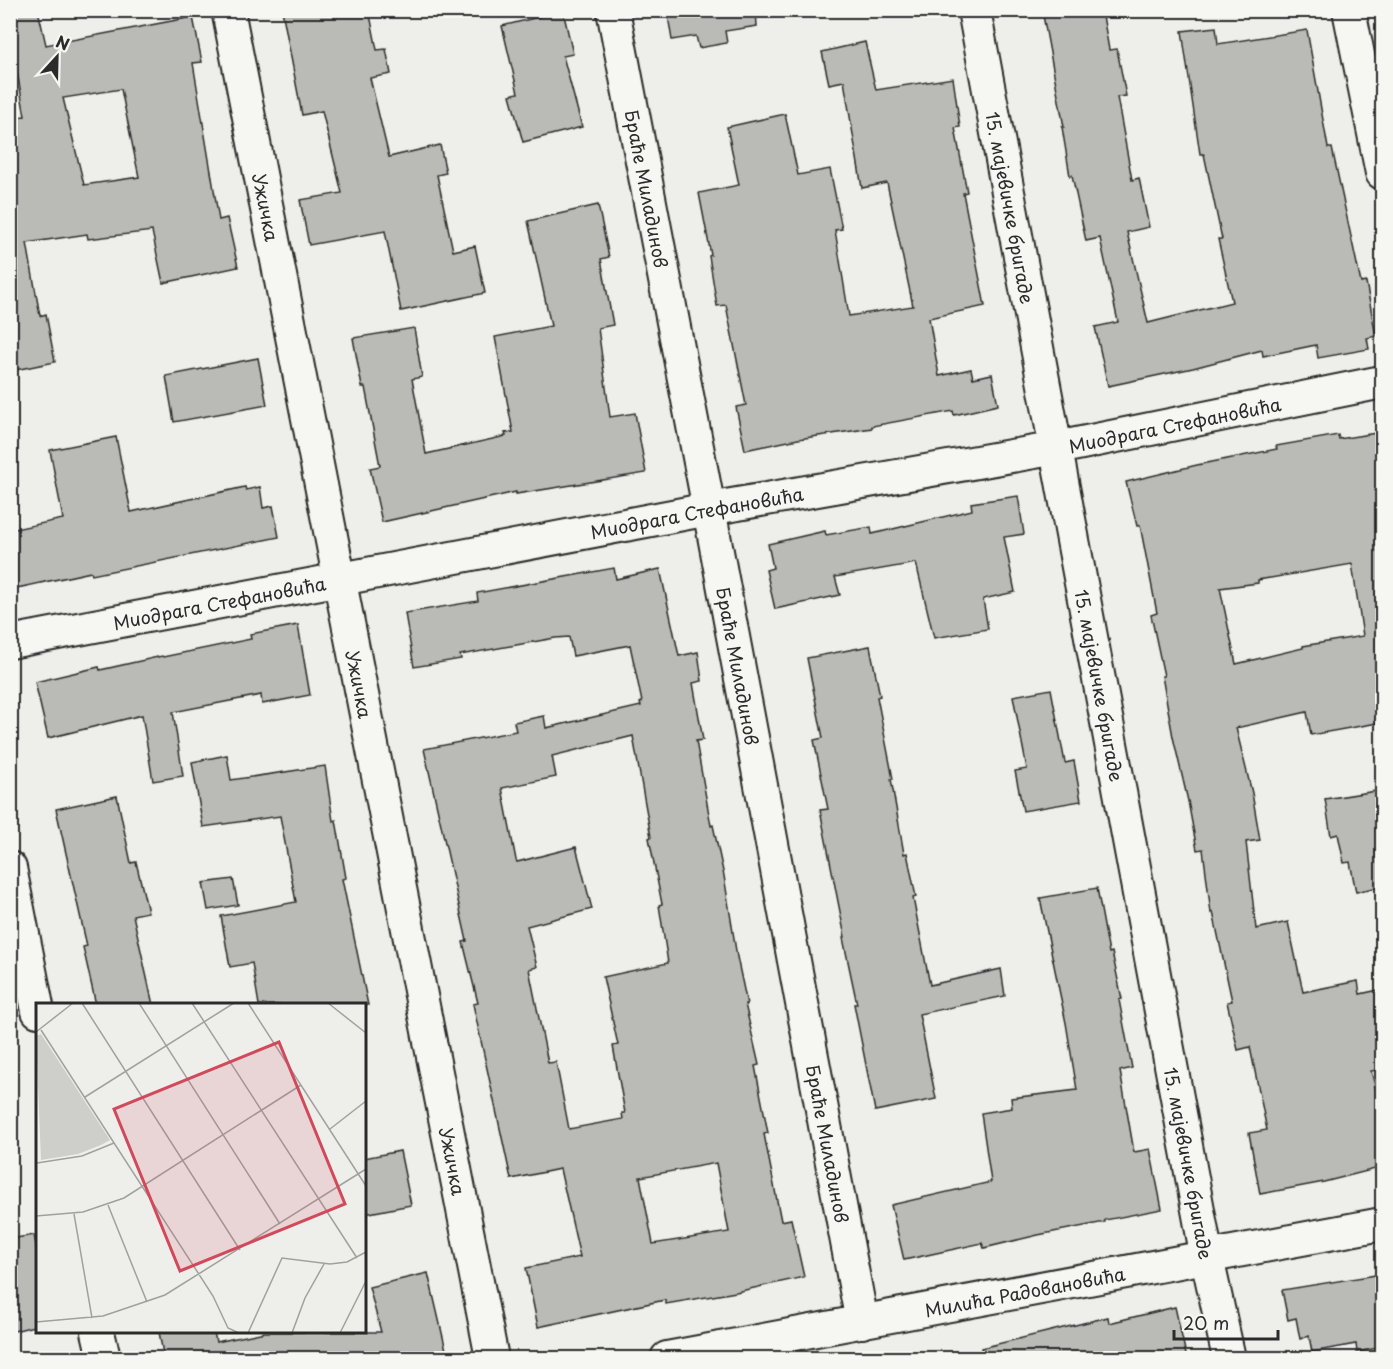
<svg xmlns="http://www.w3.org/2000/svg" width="1393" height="1369" font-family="'Playpen Sans',sans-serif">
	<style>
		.building { fill: #babab7; stroke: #2b2b2b; stroke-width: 1.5; fill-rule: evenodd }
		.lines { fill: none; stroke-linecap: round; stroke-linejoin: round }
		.street-casing { stroke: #2b2b2b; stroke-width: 36 }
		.street { stroke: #f6f6f2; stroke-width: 32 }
		.labels { text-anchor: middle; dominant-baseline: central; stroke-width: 4.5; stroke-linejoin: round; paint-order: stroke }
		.street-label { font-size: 18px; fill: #2b2b2b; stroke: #f6f6f2 }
		.inset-road { fill: none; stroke: #a0a09e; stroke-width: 1.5 }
		.view { fill: #d1495b; fill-opacity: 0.15; stroke: #d1495b; stroke-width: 3 }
		.inset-edge { fill: none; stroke: #2b2b2b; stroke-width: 3 }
	</style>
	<rect width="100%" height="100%" fill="#eeeeea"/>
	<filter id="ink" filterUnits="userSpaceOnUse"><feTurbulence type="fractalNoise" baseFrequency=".0167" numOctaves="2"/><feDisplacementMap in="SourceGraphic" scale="12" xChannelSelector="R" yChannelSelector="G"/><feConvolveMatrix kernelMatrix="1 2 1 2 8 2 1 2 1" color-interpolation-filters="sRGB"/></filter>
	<g filter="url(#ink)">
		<g class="building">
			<path d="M10,10H38L46,45L193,17L202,62L193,63L219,220L227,218L238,267L163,283L152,231L88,239L87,234L27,243L40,316L46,314L55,362L10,371V118L25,116L10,33ZM121,89L139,177L84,185L63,98Z"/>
			<path d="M282,10H369L377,50L386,49L391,74L370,78L389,157L440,145L446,173L437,175L453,251L475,246L485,293L401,311L385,231L309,245L300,200L342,193L322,111L302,115Z"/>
			<path d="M667,10H756L757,26L725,31L727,43L699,48L696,36L672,40Z"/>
			<path d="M1042,10H1102L1109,50L1117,49L1126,96L1117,97L1132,180L1139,178L1149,227L1127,232L1148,323L1232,302L1218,239H1222L1204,154H1200L1182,31L1216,27L1218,44L1307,30L1328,148H1332L1361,283L1366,282L1376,336L1367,338L1369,349L1318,358L1316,345L1263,356L1262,350L1193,368L1108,386L1095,327L1118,322L1100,238L1086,241L1072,175L1070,176L1062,127H1064Z"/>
			<path d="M563,11L573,54L563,56L582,127L523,142L510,95L518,93L502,26Z"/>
			<path d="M865,42L876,90L953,78L960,127L955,128L967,192L963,193L985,306L929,318L939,376L971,369L973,378L992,374L998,405L954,415L953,411L872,426V428L798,439L745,450L736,407L746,405L726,305L717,306L709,256L711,255L699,193L739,185L727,127L785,114L798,175L830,169L842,229L835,230L849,316L913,306L887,183L862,188L844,81L829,84L822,52Z"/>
			<path d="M598,205L609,257L601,259L613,325L598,328L610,417L635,413L646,473L516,494V492L382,522L370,468L380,466L365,387H362L353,338L414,328L422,377L412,379L426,454L506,436L505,433L513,432L495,337L551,326L528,221Z"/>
			<path d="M258,358L267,405L174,422L166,376Z"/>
			<path d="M1383,432V722L1311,735L1307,712L1236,728L1252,793L1260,840L1246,842L1256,929L1288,922L1303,992L1358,981L1360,994L1383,989V1069L1371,1071L1383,1115V1167L1324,1182L1260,1194L1249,1133L1267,1130L1250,1047L1238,1050L1227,1002L1232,1001L1213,912L1211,913L1203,849L1197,850L1188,801L1173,737L1162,676H1164L1151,615L1157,613L1140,525L1137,526L1126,482L1197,465L1277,449L1276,446L1338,435L1339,439ZM1352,564L1363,636L1303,646V648L1236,664L1220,588L1258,583V580Z"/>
			<path d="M116,437L131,512L245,487L246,490L260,487L263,508L273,506L279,537L92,575L91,572L17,588L10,556V530L63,519L50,450Z"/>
			<path d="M1018,496L1024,534L1004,537L1015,592L983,599L988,629L934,638L916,563L835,577L840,595L775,609L766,570L773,568L768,544L825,531L826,535L871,527L872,534L972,510L971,503Z"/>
			<path d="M614,568L616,579L660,569L679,656L698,652L702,681L693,683L703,740L696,741L711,826L713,825L724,876L737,957L747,1004H745L759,1065L755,1066L768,1133L764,1134L781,1221L791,1219L804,1277L736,1292L666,1304L665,1300L538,1327L526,1268L580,1257L560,1169L511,1179L473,1004L478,1003L463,942L467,941L424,749L516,731L514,722L544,716L546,728L641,706L640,703L642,702L630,645L573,656L569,637L555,638L460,655L461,659L414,667L405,613L478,601L477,593ZM633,736L651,837L649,838L662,904L659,905L668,963L603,977L618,1045L613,1046L625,1113H622L623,1119L569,1129L556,1062L548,1063L529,969L537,967L527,926L592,909L576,847L517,862L516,860L502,788L556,777L552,756ZM716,1163L729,1232L653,1244L640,1177Z"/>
			<path d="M298,625L310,695L262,704L261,695L173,712L183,776L153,781L142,715L48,738L35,682L99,667L100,670L162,656L163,657L251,639L250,634Z"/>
			<path d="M870,646L880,696L877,697L893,779H891L904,854L907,853L916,897L913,898L930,985L1001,969L1005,996L919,1014L936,1099L875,1111L854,1004H857L843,938L845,937L820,810L828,809L814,740L823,738L807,658Z"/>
			<path d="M1051,689L1065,763L1074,761L1081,801L1023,811L1015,771L1027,769L1013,696Z"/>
			<path d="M227,755L231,780L325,766L333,821L336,820L346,878L342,879L368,1005H259L252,963L230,967L221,916L296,902L280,816L203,827L192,762Z"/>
			<path d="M1383,790V886L1356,892L1350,862L1344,863L1338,834L1331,836L1325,799Z"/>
			<path d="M117,796L131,863L136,862L148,912L133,915L153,1005H96L83,947L87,946L56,809Z"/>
			<path d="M233,879L238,905L208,910L203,883Z"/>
			<path d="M1097,888L1109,953L1112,952L1122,999L1119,1000L1132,1068L1120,1071L1134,1152L1150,1149L1162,1209L1105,1220V1222L1038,1235L984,1248L982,1243L904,1260L891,1205L991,1182L981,1113L1012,1108L1011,1098L1077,1090L1066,1023L1040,898Z"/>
			<path d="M400,1151L411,1205L364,1214V1158Z"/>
			<path d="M34,1235L38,1255V1325L10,1332V1239Z"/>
			<path d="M428,1273L446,1350L432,1354L433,1359H164L159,1332H214L216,1342L265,1332H381L369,1287Z"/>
			<path d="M1375,1275L1383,1317V1347L1357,1352L1356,1344L1312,1352L1309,1336L1300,1339L1296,1318L1288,1320L1282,1290Z"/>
			<path d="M1175,1307L1187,1359H982L981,1348L1108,1317L1109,1323Z"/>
		</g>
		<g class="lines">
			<g class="street-casing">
				<g id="street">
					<path id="s1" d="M228,10L492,1358"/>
					<path id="s2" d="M613,10L709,509L862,1322"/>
					<path id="s3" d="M974,10L1207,1258L1229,1358"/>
					<path d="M1349,10L1382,173"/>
					<path id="s4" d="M10,642L709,509L1057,448L1382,382"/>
					<path d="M10,868L38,1011"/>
					<path d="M98,1332L104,1358"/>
					<path id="s5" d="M667,1358L1382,1224"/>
				</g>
			</g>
			<use href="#street" class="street"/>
		</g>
	</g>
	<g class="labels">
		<g class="street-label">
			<text stroke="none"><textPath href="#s2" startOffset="182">Браће Миладинов</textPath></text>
			<text stroke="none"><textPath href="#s3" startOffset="201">15. мајевичке бригаде</textPath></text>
			<text stroke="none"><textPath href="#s1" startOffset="201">Ужичка</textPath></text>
			<text stroke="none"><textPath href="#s4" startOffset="1185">Миодрага Стефановића</textPath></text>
			<text stroke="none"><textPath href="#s4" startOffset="699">Миодрага Стефановића</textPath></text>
			<text stroke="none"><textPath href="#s4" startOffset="213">Миодрага Стефановића</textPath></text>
			<text stroke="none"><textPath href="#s2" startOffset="668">Браће Миладинов</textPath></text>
			<text stroke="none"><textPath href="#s1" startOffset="687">Ужичка</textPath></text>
			<text stroke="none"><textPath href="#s3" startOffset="687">15. мајевичке бригаде</textPath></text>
			<text stroke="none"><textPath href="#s2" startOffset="1154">Браће Миладинов</textPath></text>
			<text stroke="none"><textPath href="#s1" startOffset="1173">Ужичка</textPath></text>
			<text stroke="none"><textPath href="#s3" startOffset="1173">15. мајевичке бригаде</textPath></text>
			<text stroke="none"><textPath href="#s5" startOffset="364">Милића Радовановића</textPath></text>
		</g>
	</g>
	<g transform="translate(36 1003)">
		<rect width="330" height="330" fill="#eeeeea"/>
		<path d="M5,31L74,137L65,142L42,151L5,157L0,33Z" fill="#cececa"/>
		<path class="inset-road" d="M46,0L204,247M103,0L244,221M156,0L321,255M212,0L330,183M292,0L330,30M5,27L177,293L192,325L203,330M0,29L37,0M0,68V207M49,94L198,0M294,126L330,98M1,160L46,153L78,140M72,202L111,299M38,211L56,315M0,213L47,209L88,195L265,82M0,319L67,313L129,292L330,166M212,330L246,255L294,261L311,259L330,249M256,330L269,295L288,261M304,330L330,278"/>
		<path class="view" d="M243,39L309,201L144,268L78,106Z"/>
		<rect width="330" height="330" class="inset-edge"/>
	</g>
	<rect width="1393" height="1369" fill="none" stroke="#f6f6f2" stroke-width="36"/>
	<rect x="18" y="18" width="1357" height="1333" fill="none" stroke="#2b2b2b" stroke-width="2" filter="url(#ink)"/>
	<g transform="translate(57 57) rotate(22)" stroke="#f6f6f2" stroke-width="4.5" paint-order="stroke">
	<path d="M0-4.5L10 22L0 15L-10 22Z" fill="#2b2b2b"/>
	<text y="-9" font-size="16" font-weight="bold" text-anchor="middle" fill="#2b2b2b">N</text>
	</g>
	<path d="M1174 1330v9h104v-9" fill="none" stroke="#2b2b2b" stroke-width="3"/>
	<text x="1183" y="1330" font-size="18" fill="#2b2b2b" stroke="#f6f6f2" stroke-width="4.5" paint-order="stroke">20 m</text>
</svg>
